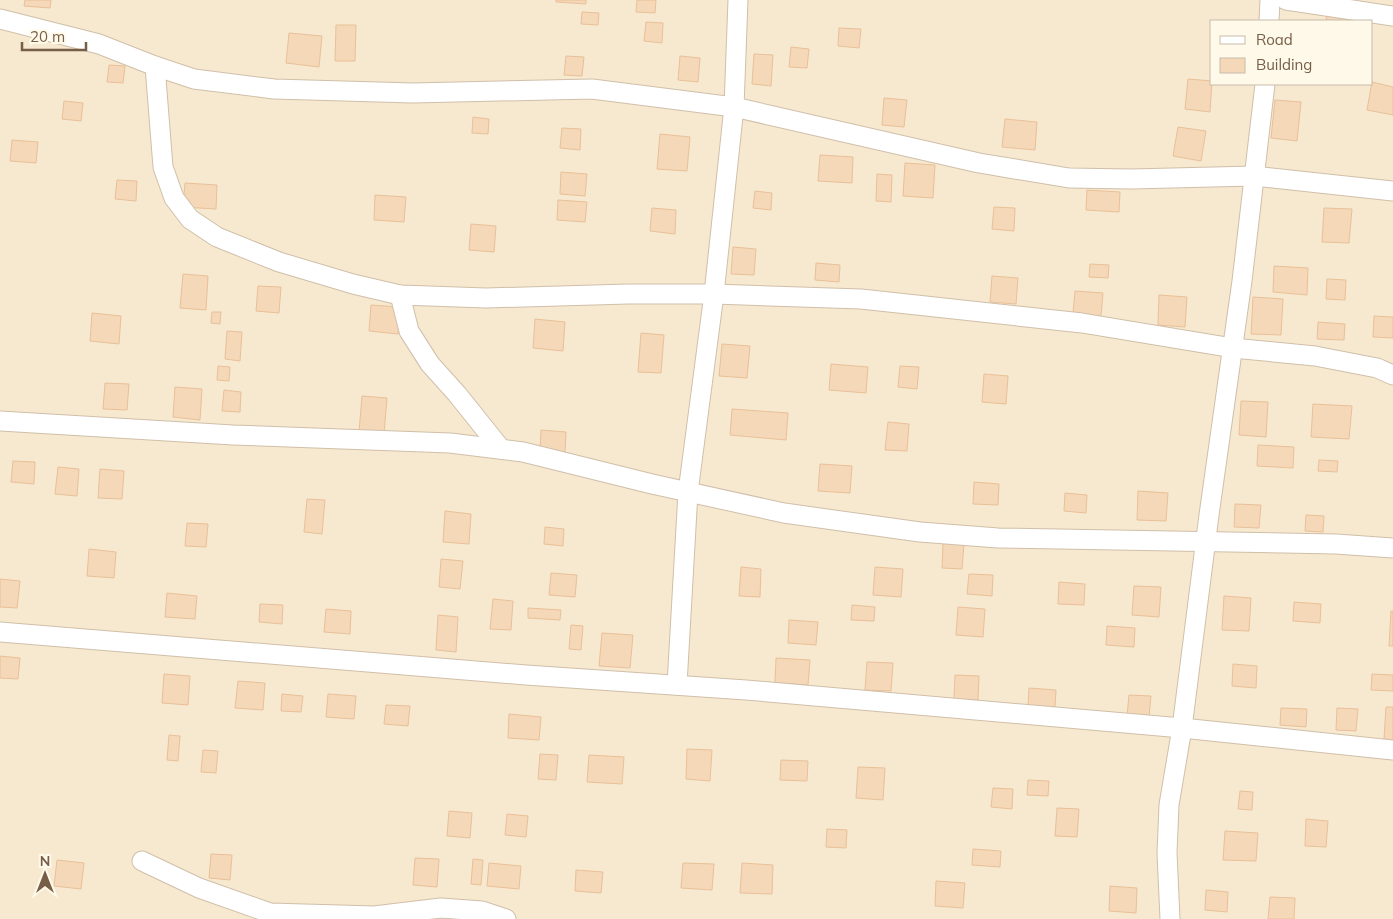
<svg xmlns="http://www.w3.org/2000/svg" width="1393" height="919" font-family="Mulish,sans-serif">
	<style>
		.residential { fill: #f6e9d0; fill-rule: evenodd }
		.building { fill: #f5d8b8; stroke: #e9c098 }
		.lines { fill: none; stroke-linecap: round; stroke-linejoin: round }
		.street-casing { stroke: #d0bfa9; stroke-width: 21 }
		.street { stroke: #fff; stroke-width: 19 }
	</style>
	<rect width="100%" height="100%" fill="#fef6e3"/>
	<path class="residential" d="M0,0H1393V919H0ZM1212,21H1372V84H1212Z"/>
	<g class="building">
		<path d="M25,0H51L50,8L24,6Z"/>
		<path d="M556,0H586V4L556,2Z"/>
		<path d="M637,0H656L655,13L636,12Z"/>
		<path d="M582,12L599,13L598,25L581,24Z"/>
		<path d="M1327,13L1347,15L1346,21H1326Z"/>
		<path d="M646,22L663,23L662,43L644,41Z"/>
		<path d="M336,25H356L355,61H335Z"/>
		<path d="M839,28L861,29L859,48L838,46Z"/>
		<path d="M289,33L322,36L319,67L286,63Z"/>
		<path d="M791,47L809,49L807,68L789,67Z"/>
		<path d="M754,54L773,55L771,86L752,84Z"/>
		<path d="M566,56L584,57L582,76L564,75Z"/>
		<path d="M680,56L700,58L698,82L678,80Z"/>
		<path d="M109,65L125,66L123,83L107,82Z"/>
		<path d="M1188,79L1212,81L1210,112L1185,109Z"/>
		<path d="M1372,82L1393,87V115L1367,110Z"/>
		<path d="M884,98L907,100L904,127L882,125Z"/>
		<path d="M1275,100L1301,102L1297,141L1271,138Z"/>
		<path d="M64,101L83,103L81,121L62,119Z"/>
		<path d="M473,117L489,119L488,134L472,133Z"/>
		<path d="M1005,119L1037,122L1035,150L1002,147Z"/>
		<path d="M1178,127L1206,131L1201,161L1173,156Z"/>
		<path d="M562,128L581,129L580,150L560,148Z"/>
		<path d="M660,134L690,137L687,171L657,169Z"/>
		<path d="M12,140L38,142L36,163L10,161Z"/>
		<path d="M820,155L853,157L852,183L818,181Z"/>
		<path d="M905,163L935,165L933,198L903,196Z"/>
		<path d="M561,172L587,174L585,196L560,194Z"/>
		<path d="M877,174L892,175L891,202L876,201Z"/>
		<path d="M117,180L137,181L136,201L115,199Z"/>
		<path d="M185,183L217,185L216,209L183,207Z"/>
		<path d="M1087,190L1120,192L1119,212L1086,210Z"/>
		<path d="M755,191L772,193L771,210L753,208Z"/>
		<path d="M375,195L406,197L404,222L374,220Z"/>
		<path d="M558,200L587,202L585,222L557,220Z"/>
		<path d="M994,207L1015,208L1014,231L992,229Z"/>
		<path d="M652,208L676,210L675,234L650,231Z"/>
		<path d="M1324,208L1352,209L1349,243L1322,242Z"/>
		<path d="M471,224L496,226L494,252L469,250Z"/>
		<path d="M733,247L756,249L754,275L731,274Z"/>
		<path d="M816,263L840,265L839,282L815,280Z"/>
		<path d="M1090,264L1109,265L1108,278L1089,277Z"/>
		<path d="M1274,266L1308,268L1307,295L1273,292Z"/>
		<path d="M183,274L208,276L206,310L180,308Z"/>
		<path d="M992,276L1018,278L1016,304L990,302Z"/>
		<path d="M1327,279L1346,280L1345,300L1326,299Z"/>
		<path d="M258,286L281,287L279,313L256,311Z"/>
		<path d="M1075,291L1103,293L1101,316L1073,314Z"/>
		<path d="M1159,295L1187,297L1185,327L1158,325Z"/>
		<path d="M1253,297L1283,299L1281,335L1251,334Z"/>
		<path d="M371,305L400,307L398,334L369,331Z"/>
		<path d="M212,312H221L220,324L211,323Z"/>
		<path d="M92,313L121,316L119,344L90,341Z"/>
		<path d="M1374,316L1393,317V338L1373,337Z"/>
		<path d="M535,319L565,322L563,351L533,348Z"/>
		<path d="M1318,322L1345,324L1344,340L1317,339Z"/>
		<path d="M227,331L242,332L240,361L225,359Z"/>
		<path d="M641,333L664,335L661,373L638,372Z"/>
		<path d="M722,344L750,346L747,378L719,376Z"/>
		<path d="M831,364L868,367L866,393L829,390Z"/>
		<path d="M218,366L230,367L229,381L217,380Z"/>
		<path d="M900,366L919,367L917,389L898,387Z"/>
		<path d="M984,374L1008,376L1006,404L982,402Z"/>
		<path d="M105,383L129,384L127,410L103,409Z"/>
		<path d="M175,387L202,389L200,420L173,417Z"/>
		<path d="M224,390L241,392L240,412L222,411Z"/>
		<path d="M362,396L387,398L384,434L359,432Z"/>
		<path d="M1241,401L1268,402L1266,437L1239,435Z"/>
		<path d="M1313,404L1352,406L1349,439L1311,437Z"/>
		<path d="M732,409L788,413L786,440L730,435Z"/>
		<path d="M888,422L909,424L907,451L885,450Z"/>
		<path d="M541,430L566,432L565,453L540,451Z"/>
		<path d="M1258,445L1294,447L1293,468L1257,466Z"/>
		<path d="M1319,460L1338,461L1337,472L1318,471Z"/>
		<path d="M13,461L35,462L34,484L11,482Z"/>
		<path d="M820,464L852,466L850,493L818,491Z"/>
		<path d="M58,467L79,469L77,496L55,494Z"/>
		<path d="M100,469L124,471L122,499L98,498Z"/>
		<path d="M974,482L999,484L998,505L973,504Z"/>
		<path d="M1138,491L1168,493L1166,521L1137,520Z"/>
		<path d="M1065,493L1087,495L1086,513L1064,511Z"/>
		<path d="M307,499L325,500L322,534L304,532Z"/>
		<path d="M1235,504L1261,505L1259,528L1234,527Z"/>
		<path d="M445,511L471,514L469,544L443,542Z"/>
		<path d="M1306,515L1324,516L1323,532L1305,531Z"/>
		<path d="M187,523L208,524L206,547L185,546Z"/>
		<path d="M545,527L564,529L563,546L544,544Z"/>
		<path d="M943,543L964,544L962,569L942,568Z"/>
		<path d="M89,549L116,552L114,578L87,576Z"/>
		<path d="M441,559L463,561L460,589L439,587Z"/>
		<path d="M741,567L761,569L760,597L739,596Z"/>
		<path d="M875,567L903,569L901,597L873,595Z"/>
		<path d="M551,573L577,575L575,597L549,595Z"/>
		<path d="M969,574L993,575L992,596L967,594Z"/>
		<path d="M0,579L20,581L17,608L0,607Z"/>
		<path d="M1059,582L1085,584L1084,605L1058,604Z"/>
		<path d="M1134,586L1161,587L1159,617L1132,615Z"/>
		<path d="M167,593L197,596L195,619L165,617Z"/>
		<path d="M1224,596L1251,598L1249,631L1222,630Z"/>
		<path d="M493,599L513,601L511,630L490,629Z"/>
		<path d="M1294,602L1321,604L1320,623L1293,621Z"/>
		<path d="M260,604L283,605L282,624L259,622Z"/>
		<path d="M852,605L875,607L874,621L851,620Z"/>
		<path d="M958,607L985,609L983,637L956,635Z"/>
		<path d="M528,608L561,610L560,620L528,618Z"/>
		<path d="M326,609L351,611L350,634L324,632Z"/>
		<path d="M1391,611H1393V646H1389Z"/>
		<path d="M438,615L458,617L456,652L436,650Z"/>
		<path d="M789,620L818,622L816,645L788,643Z"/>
		<path d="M571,625L583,626L581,650L569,649Z"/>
		<path d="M1107,626L1135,628L1134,647L1106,645Z"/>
		<path d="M602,633L633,635L630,668L599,666Z"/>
		<path d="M0,656L20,658L18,679L0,678Z"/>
		<path d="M776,658L810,660L808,685L775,683Z"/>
		<path d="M867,662L893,663L891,691L865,690Z"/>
		<path d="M1233,664L1257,666L1256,688L1232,686Z"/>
		<path d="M164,674L190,676L188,705L162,703Z"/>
		<path d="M1372,674L1393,675V691L1371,690Z"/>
		<path d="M955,675L979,676L978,700L954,699Z"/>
		<path d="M238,681L265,683L263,710L235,708Z"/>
		<path d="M1029,688L1056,690L1055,707L1028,706Z"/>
		<path d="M282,694L303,696L301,712L281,711Z"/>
		<path d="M328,694L356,696L354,719L326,717Z"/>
		<path d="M1129,695L1151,696L1149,717L1127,716Z"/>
		<path d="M386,705L410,706L408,726L384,724Z"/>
		<path d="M1386,707H1393V740L1384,739Z"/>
		<path d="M1281,708L1307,709L1306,727L1280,725Z"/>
		<path d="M1337,708L1358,709L1356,731L1336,730Z"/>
		<path d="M509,714L541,717L539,740L508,738Z"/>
		<path d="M169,735L180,736L178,761L167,760Z"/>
		<path d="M687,749L712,750L710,781L686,779Z"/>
		<path d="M203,750L218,751L216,773L201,772Z"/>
		<path d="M540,754L558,755L556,780L538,779Z"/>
		<path d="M589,755L624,757L622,784L587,782Z"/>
		<path d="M781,760L808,761L807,781L780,780Z"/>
		<path d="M858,767L885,768L883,800L856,798Z"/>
		<path d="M1028,780L1049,781L1048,796L1027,795Z"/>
		<path d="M993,788L1013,789L1012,809L991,807Z"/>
		<path d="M1240,791L1253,792L1252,810L1238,809Z"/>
		<path d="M1057,808L1079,809L1077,837L1055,836Z"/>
		<path d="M449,811L472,813L470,838L447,836Z"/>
		<path d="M507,814L528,816L526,837L505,835Z"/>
		<path d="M1306,819L1328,821L1326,847L1305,846Z"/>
		<path d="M827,829L847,830L846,848L826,847Z"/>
		<path d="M1225,831L1258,833L1256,861L1223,860Z"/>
		<path d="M973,849L1001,851L1000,867L972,865Z"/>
		<path d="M211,854L232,855L230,880L209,878Z"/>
		<path d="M415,858L439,859L437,887L413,885Z"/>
		<path d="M473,859L483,860L481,885L471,884Z"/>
		<path d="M57,860L84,863L81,889L54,886Z"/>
		<path d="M489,863L521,866L519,889L487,886Z"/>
		<path d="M683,863L714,864L712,890L681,888Z"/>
		<path d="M742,863L773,865L772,894L740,893Z"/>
		<path d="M576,870L603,872L601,893L575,891Z"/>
		<path d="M936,881L965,883L963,908L935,906Z"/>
		<path d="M1110,886L1137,888L1136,913L1109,911Z"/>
		<path d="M1206,890L1228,892L1227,912L1205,910Z"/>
		<path d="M1270,897L1295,898L1294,919H1268Z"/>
	</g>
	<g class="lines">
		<g class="street-casing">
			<g id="street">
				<path d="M1286,0L1393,16"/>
				<path d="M0,19L99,44L155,66L194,79L274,89L413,93L592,89L734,107L979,163L1069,178L1131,179L1254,176L1393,191"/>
				<path d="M1269,21L1270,0"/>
				<path d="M155,66L163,167L174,198L190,219L217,237L279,262L353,284L400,295L486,298L628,294H714L861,299L1082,323L1233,348L1315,356L1377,368L1393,375"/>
				<path d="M400,295L409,331L430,364L457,394L501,449"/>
				<path d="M0,421L233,435L450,443L523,452L652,484L784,513L920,532L998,538L1336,544L1393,548"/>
				<path d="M0,632L526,675L746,690L1182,728L1393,750"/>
				<path d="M677,685L688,492L714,294L734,107L738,0"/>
				<path d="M142,861L199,888L270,913L374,916L441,908L482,911L506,919"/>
				<path d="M1170,919L1167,853L1169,805L1182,728L1209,515L1242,281L1265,84"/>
			</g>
		</g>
		<use href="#street" class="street"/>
	</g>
	<rect x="1210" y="20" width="162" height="65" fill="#fff9ea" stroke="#c9bba9"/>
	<rect x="1220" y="36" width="25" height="8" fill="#ffffff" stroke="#c9bba9"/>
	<text x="1256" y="45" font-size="15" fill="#775e47">Road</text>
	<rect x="1220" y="58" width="25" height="15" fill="#f5d8b8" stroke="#c9bba9"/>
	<text x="1256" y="70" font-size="15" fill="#775e47">Building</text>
	<g transform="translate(45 874)" stroke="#fff9ea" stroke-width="4" paint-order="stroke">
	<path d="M0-4L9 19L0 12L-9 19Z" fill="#775e47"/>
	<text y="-8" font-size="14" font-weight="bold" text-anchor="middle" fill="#775e47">N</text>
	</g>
	<path d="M22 42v8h64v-8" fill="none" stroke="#775e47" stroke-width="2.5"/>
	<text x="30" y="42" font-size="15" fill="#775e47" stroke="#fff9ea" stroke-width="4" paint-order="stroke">20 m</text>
</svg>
